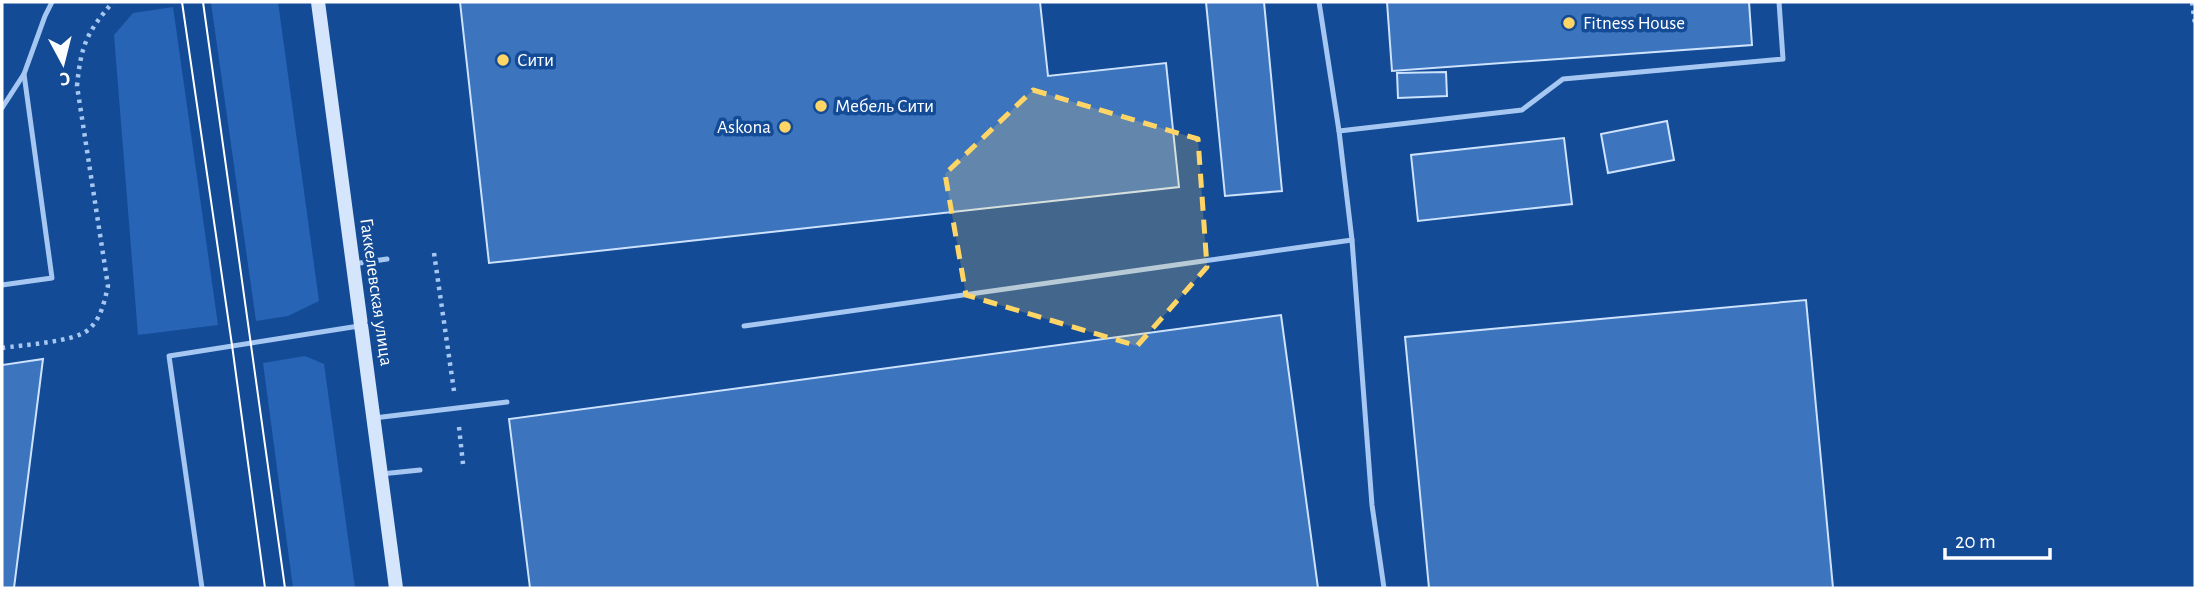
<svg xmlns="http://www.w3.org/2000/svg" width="2197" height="590" font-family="'Alegreya Sans',sans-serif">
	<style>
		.green { fill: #2764b5 }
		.building { fill: #3d74be; stroke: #cde2fd; stroke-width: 2 }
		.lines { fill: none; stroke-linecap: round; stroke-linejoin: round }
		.path { stroke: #a5c7f2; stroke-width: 4.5; stroke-dasharray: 3.5 5; stroke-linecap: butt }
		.lane { stroke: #a5c7f2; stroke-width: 5 }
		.secondary { stroke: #d4e5fc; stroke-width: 14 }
		.tram { stroke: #fff; stroke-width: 2 }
		.marked { fill: #ffd566; fill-opacity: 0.2; stroke: #ffd566; stroke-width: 5; stroke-dasharray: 14 9; stroke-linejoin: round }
		.poi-dot { fill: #ffd566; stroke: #144b96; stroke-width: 2.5 }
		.labels { text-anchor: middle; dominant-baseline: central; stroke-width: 7; stroke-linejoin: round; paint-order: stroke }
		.poi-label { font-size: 19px; fill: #fff; stroke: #144b96; text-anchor: start }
		.street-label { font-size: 19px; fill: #fff; stroke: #144b96 }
	</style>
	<rect width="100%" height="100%" fill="#144b96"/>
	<g class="green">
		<path d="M218,2H278L319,301L288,316L256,321L211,3Z"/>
		<path d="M173,7L218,325L138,335L114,35L133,13Z"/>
		<path d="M305,356L324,364L355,588H293L263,363Z"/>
	</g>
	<g class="building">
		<path d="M460,2H1040L1048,76L1166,63L1179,187L489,263Z"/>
		<path d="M1206,2H1264L1282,191L1225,196Z"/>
		<path d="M1387,2H1749L1752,45L1392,71Z"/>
		<path d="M1446,72L1447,96L1398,98L1397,73Z"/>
		<path d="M1667,121L1674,160L1608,173L1601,134Z"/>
		<path d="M1564,138L1572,204L1418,221L1411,155Z"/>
		<path d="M1806,300L1833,588H1429L1405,337Z"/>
		<path d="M1281,315L1318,588H530L509,419Z"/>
		<path d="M43,359L14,588H2V365Z"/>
	</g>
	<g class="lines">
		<g class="path">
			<path d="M2192,2L2195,24"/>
			<path d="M434,253L454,391"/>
			<path d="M2,348C21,345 74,342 88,330C101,319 104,303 108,286L77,86C81,46 86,33 113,2"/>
			<path d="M459,427L463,464"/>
		</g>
		<g class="lane">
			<path d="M1319,2L1339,131L1352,240L1372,505L1384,588"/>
			<path d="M2,108L24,74L45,16L52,2"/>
			<path d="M1339,131L1522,110L1563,79L1783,59L1779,2"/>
			<path d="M353,264L387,259"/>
			<path d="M2,285L52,278L24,74"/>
			<path d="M744,326L1352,240"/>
			<path d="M374,418L507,402"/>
			<path d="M381,474L420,470"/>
			<path d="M202,588L169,356L359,326"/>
		</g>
		<path class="secondary" d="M318,2L396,588"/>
		<g class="tram">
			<path d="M182,2L232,345L265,588"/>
			<path d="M203,2L285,588"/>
		</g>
	</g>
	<path class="marked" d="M1033,90L1198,139L1207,267L1137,346L966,295L945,174Z"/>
	<g class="poi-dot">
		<circle cx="1569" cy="23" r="7"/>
		<circle cx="503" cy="60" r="7"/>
		<circle cx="821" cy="106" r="7"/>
		<circle cx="785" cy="127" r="7"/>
	</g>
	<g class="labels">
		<g class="poi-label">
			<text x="1583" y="23">Fitness House</text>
			<text x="517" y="60">Сити</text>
			<text x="835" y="106">Мебель Сити</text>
			<text x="771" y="127" text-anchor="end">Askona</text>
		</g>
		<g class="street-label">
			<text transform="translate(376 292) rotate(82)">Гаккелевская улица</text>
		</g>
	</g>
	<rect width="2197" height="590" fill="none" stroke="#ffffff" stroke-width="7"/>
	<g transform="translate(63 63) rotate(173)" stroke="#144b96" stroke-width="5" paint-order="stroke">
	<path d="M0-5L12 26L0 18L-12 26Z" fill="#ffffff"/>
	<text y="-10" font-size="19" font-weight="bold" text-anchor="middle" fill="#ffffff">С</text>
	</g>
	<path d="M1945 548v10h105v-10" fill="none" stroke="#ffffff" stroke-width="3.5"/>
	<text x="1955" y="548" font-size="21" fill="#ffffff" stroke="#144b96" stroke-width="5" paint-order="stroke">20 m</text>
</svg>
